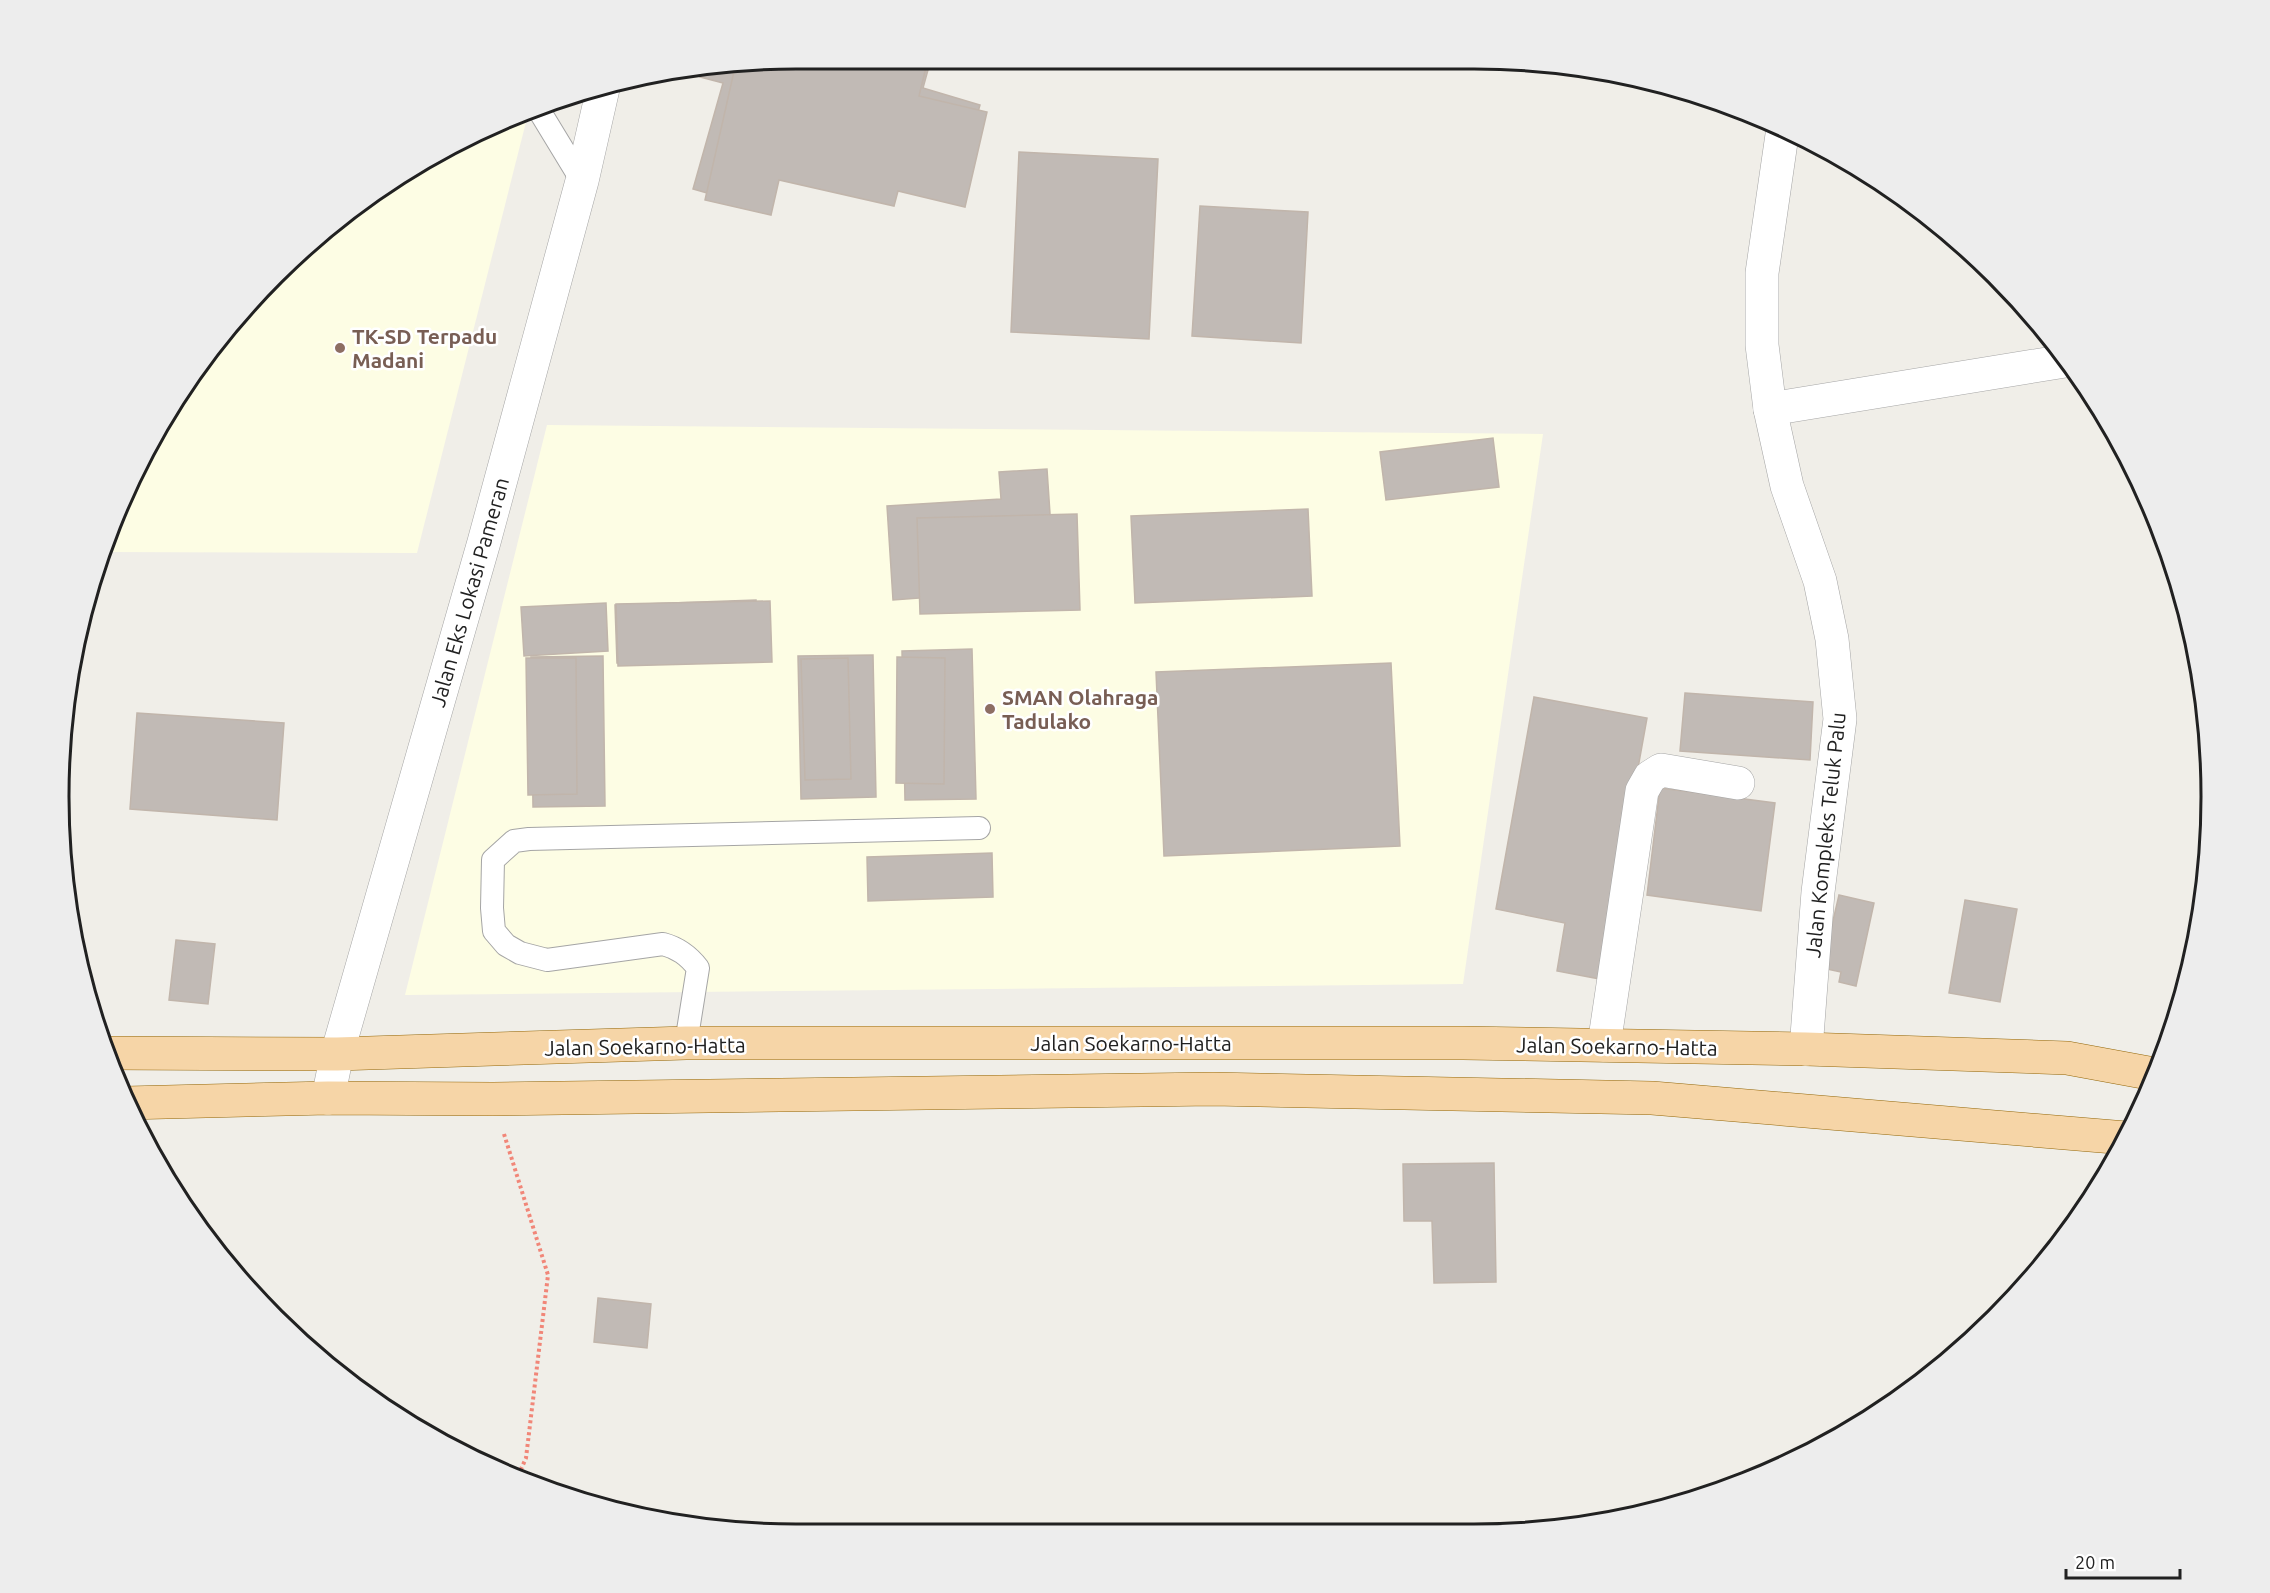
<svg xmlns="http://www.w3.org/2000/svg" width="2270" height="1593" font-family="Ubuntu,sans-serif">
	<style>
		.education { fill: #fdfde4 }
		.building { fill: #c1bab5; stroke: #c1b5ab; stroke-width: 1.5 }
		.lines { fill: none; stroke-linecap: round; stroke-linejoin: round }
		.lane-casing { stroke: #a5a5a5; stroke-width: 24 }
		.street-casing { stroke: #a5a5a5; stroke-width: 34 }
		.primary-casing { stroke: #94680a; stroke-width: 34 }
		.path { stroke: #f18678; stroke-width: 4; stroke-dasharray: 3 3; stroke-linecap: butt }
		.lane { stroke: #fff; stroke-width: 22 }
		.street { stroke: #fff; stroke-width: 33 }
		.primary { stroke: #f6d5a7; stroke-width: 33 }
		.education-dot { fill: #8d6e63; stroke: #fff; stroke-width: 2 }
		.labels { text-anchor: middle; dominant-baseline: central; stroke-width: 5; stroke-linejoin: round; paint-order: stroke }
		.education-label { font-size: 21px; font-weight: bold; fill: #785e54; stroke: #fff; text-anchor: start }
		.street-label { font-size: 21px; fill: #212121; stroke: #fff }
		.rim { fill: none; stroke: #212121; stroke-width: 3 }
	</style>
	<rect width="100%" height="100%" fill="#f0eee8"/>
	<g class="education">
		<path d="M529,110L417,553L105,552L115,514L183,387L241,310L387,183L514,115Z"/>
		<path d="M547,425L1543,434L1463,984L405,995Z"/>
	</g>
	<g class="building">
		<path d="M796,58L931,59L923,88L980,105L958,182L902,166L893,200L776,165L763,209L693,189L723,83L700,77L702,71Z"/>
		<path d="M796,58L928,59L919,96L987,112L965,207L898,191L894,206L779,180L771,215L705,200L735,67Z"/>
		<path d="M1019,152L1158,159L1149,339L1011,332Z"/>
		<path d="M1200,206L1308,212L1301,343L1192,336Z"/>
		<path d="M1493,438L1499,487L1386,500L1380,452Z"/>
		<path d="M1047,469L1055,588L893,600L887,506L1001,499L999,472Z"/>
		<path d="M1308,509L1312,596L1135,603L1131,516Z"/>
		<path d="M1077,514L1080,610L920,614L917,518Z"/>
		<path d="M756,600L759,658L617,663L615,605Z"/>
		<path d="M770,601L772,662L618,666L616,604Z"/>
		<path d="M606,603L608,651L524,656L521,607Z"/>
		<path d="M972,649L976,799L905,800L902,651Z"/>
		<path d="M873,655L876,797L801,799L798,656Z"/>
		<path d="M603,656L605,806L533,807L531,657Z"/>
		<path d="M897,657L945,658L944,784L896,783Z"/>
		<path d="M526,658H576L577,794L528,795Z"/>
		<path d="M848,658L851,779L805,780L801,659Z"/>
		<path d="M1391,663L1400,846L1164,856L1156,672Z"/>
		<path d="M1685,693L1813,702L1810,760L1680,751Z"/>
		<path d="M1534,697L1647,718L1600,979L1557,971L1565,923L1496,909Z"/>
		<path d="M137,713L284,723L277,820L130,809Z"/>
		<path d="M1660,788L1775,803L1761,911L1647,895Z"/>
		<path d="M992,853L993,897L868,901L867,857Z"/>
		<path d="M1839,895L1874,903L1856,986L1839,982L1841,972L1822,968Z"/>
		<path d="M1965,900L2017,909L2000,1002L1949,993Z"/>
		<path d="M176,940L215,944L208,1004L169,1000Z"/>
		<path d="M1494,1163L1496,1282L1434,1283L1432,1221H1404L1403,1164Z"/>
		<path d="M598,1298L651,1304L647,1348L594,1342Z"/>
	</g>
	<g class="lines">
		<g class="lane-casing">
			<g id="lane">
				<path d="M537,107L582,181"/>
				<path d="M686,1043L698,968C688,955 678,948 663,944L547,960L520,953L506,945L494,931L492,908L493,860L514,841L529,839L979,828"/>
			</g>
		</g>
		<g class="street-casing">
			<g id="street">
				<path d="M1783,128L1762,273V345L1770,409L1787,486L1820,581L1832,639L1840,719L1818,892L1806,1049"/>
				<path d="M1770,409L2065,361"/>
				<path d="M1604,1045L1642,791L1650,777L1661,770L1738,783"/>
				<path d="M328,1098L337,1054L484,542L582,181L604,84"/>
			</g>
		</g>
		<g class="primary-casing">
			<g id="primary">
				<path d="M106,1053L337,1054L686,1043H1463L1806,1049L2067,1058L2154,1074"/>
				<path d="M126,1103L328,1098L493,1099L1213,1089L1652,1098L2126,1138"/>
			</g>
		</g>
		<path class="path" d="M504,1134L548,1275L526,1458L518,1476"/>
		<use href="#lane" class="lane"/>
		<use href="#street" class="street"/>
		<use href="#primary" class="primary"/>
	</g>
	<g class="education-dot">
		<circle cx="340" cy="348" r="6"/>
		<circle cx="990" cy="709" r="6"/>
	</g>
	<g class="labels">
		<g class="education-label">
			<text x="352" y="336">TK-SD Terpadu<tspan x="352" dy="24">Madani</tspan></text>
			<text x="1002" y="697">SMAN Olahraga<tspan x="1002" dy="24">Tadulako</tspan></text>
		</g>
		<g class="street-label">
			<text transform="translate(469 592) rotate(-74)">Jalan Eks Lokasi Pameran</text>
			<text transform="translate(1825 835) rotate(-84)">Jalan Kompleks Teluk Palu</text>
			<text x="1131" y="1043">Jalan Soekarno-Hatta</text>
			<text transform="translate(645 1046) rotate(-1)">Jalan Soekarno-Hatta</text>
			<text transform="translate(1617 1046) rotate(1)">Jalan Soekarno-Hatta</text>
		</g>
	</g>
	<path d="M0 0H2270V1593H0ZM796 69H1474A727 727 0 0 1 2201 796V797A727 727 0 0 1 1474 1524H796A727 727 0 0 1 69 797V796A727 727 0 0 1 796 69Z" fill="#ededed" fill-rule="evenodd"/>
	<path class="rim" d="M796 69H1474A727 727 0 0 1 2201 796V797A727 727 0 0 1 1474 1524H796A727 727 0 0 1 69 797V796A727 727 0 0 1 796 69Z"/>
	<path d="M2066 1569v9h114v-9" fill="none" stroke="#212121" stroke-width="3"/>
	<text x="2075" y="1569" font-size="18" fill="#212121" stroke="#ffffff" stroke-width="4.5" paint-order="stroke">20 m</text>
</svg>
